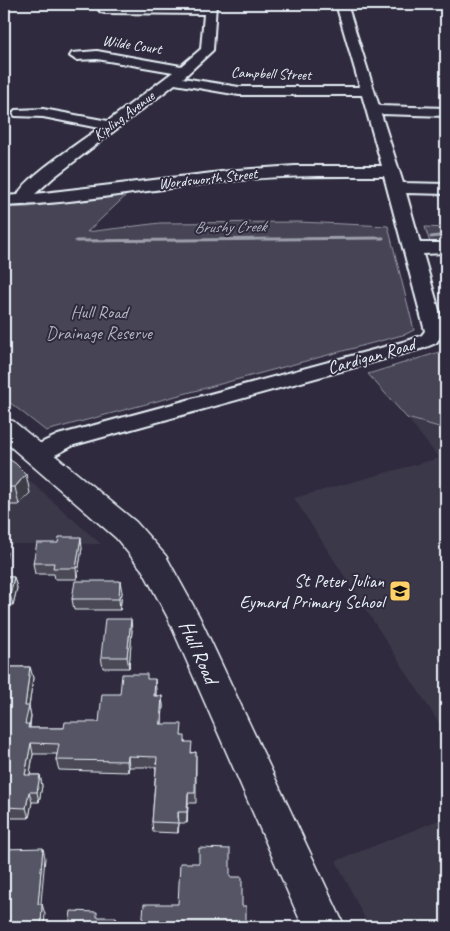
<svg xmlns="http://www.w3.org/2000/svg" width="450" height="931" font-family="Caveat,sans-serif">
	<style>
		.built { fill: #3b3749 }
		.green { fill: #464455; stroke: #979aa6 }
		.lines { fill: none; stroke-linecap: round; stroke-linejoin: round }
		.stream { stroke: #9c9fab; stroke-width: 3 }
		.minor-casing { stroke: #e8f1f8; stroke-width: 4 }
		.major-casing { stroke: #e8f1f8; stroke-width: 3 }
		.minor { fill: #2f2a3d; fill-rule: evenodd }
		.major { fill: #2f2a3d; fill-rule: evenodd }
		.wall { fill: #4b4957; stroke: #e8f1f8 }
		.shaded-wall { fill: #3d3c47; stroke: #e8f1f8 }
		.building { fill: #575565; stroke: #e8f1f8 }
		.labels { text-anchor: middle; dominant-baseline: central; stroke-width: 4; stroke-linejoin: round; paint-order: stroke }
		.far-street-label { font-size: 15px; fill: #e8f1f8; stroke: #2f2a3d }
		.far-water-label { font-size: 16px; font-style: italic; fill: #afb4be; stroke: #2f2a3d }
		.park-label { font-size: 18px; fill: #afb4bf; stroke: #2f2a3d }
		.street-label { font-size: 18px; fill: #e8f1f8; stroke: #2f2a3d }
		.poi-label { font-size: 18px; fill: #e8f1f8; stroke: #2f2a3d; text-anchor: end }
		.near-street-label { font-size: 21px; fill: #e8f1f8; stroke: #2f2a3d }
	</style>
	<rect width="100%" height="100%" fill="#2f2a3d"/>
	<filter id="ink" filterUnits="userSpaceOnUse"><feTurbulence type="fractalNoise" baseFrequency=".02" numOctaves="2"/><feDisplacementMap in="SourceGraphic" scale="10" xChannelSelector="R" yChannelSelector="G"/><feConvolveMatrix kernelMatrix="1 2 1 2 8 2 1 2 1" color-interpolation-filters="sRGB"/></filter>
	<g filter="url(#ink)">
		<g class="built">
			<path d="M407,418L446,429V734L294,498L439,458Z"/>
			<path d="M4,458L101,544H4Z"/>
			<path d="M446,817V927H369L336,861Z"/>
		</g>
		<g class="green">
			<path d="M131,191L87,232L160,223L299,222L388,226L414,330L406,334L46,431L4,398V207H28Z"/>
			<path d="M425,227L446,228V243L432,244L429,240Z"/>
			<path d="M446,350V429L407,418L368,374Z"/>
		</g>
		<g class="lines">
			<g class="stream">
				<path d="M431,237L446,235"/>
				<path d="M76,241L383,238"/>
			</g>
			<g class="minor-casing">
				<path id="minor" d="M205,4H216L213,50L183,78L239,87H360L336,4H347L379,106L446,108V116L381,114L403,183L446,184V194L406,193L420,243H446V253L423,254L445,331L436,343L424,348L74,445C60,452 44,464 28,459L24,454L28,449L58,435L410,340L422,335L425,331L384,176C336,176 288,175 239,180C161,187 83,203 4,206V196L18,195C24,178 82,141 99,128L43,117L15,116L13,113L15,110L43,109L108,121L173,72L97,59L76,60L70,56L72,53L97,51L181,66L201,49L204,14L105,13L101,12L99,10L101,8H204ZM175,84L239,95H362L382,166H295L238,170L35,194L54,177Z"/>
			</g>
			<g class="major-casing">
				<path id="major" d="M4,419L13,421L136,522L166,556L199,616L345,927H303L167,616L143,571L116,538L4,441Z"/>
			</g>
			<use href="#minor" class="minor"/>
			<use href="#major" class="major"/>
		</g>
		<g class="wall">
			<path d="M4,456L30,493L19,505H4Z"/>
			<path d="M82,548L77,579H55L54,574H35L33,563Z"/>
			<path d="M4,577H14L17,588L13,605H4Z"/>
			<path d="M122,592L120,610H74L72,599Z"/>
			<path d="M132,630L129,668H103L101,657Z"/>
			<path d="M4,667H30L33,678L29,706L31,716L30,728H64L99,722L120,694L148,679L156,690V696H162L163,706L162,724L182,736L192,753L196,752V803H188L187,823H179L178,833L153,832L152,822L156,767H129L128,772L59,770L56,760L57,754H33L30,775H40L42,786L39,802H32L29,818H4Z"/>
		</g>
		<g class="shaded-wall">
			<path d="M26,474L30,493L19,505L15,487Z"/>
			<path d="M81,537L82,548L77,579L76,568Z"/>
			<path d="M4,542L7,553L4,567Z"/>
			<path d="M14,577L17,588L13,605L10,595Z"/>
			<path d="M120,581L122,592L120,610L119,599Z"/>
			<path d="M131,619L132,630L129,668L127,657Z"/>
			<path d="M30,667L33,678L29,706L31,716L29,727L31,735L25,724V706Z"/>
			<path d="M155,679L156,690L155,706L154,696Z"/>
			<path d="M162,696L163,706L161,735L160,724Z"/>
			<path d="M31,743L33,754L28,786L25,775Z"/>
			<path d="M128,756L129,767L128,772L127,761Z"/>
			<path d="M40,775L42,786L39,802L37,792Z"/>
			<path d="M29,792L32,802L29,818L26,808Z"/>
			<path d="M188,793V803L187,823V812Z"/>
			<path d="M178,812L179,823L178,833Z"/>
			<path d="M43,848L45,858L40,914L38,904Z"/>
			<path d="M42,904L45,914L44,927H41Z"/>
			<path d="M116,917L117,927H115Z"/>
		</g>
		<g class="building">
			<path d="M4,456L15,463L26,474L15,487H4Z"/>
			<path d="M59,537H81L76,568H53L54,563H33L37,543H58Z"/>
			<path d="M4,577H14L10,595L4,594Z"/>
			<path d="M75,581H120L119,599H72Z"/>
			<path d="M105,619H131L127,657H101Z"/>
			<path d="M4,667H30L25,706H29L25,724H29L28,728H64L65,722H99L102,694H120L122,674H147V679H155L154,696H162L160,724H182L181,736H185V742H192L191,753L196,752L195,793H188L187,812H178V823L152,822L157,757L128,756L127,761L56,760L59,744L31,743L25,775H40L37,792H29L26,808L4,807Z"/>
			<path d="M43,848L38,904H42L41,927H4V849Z"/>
			<path d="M199,848L230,849V877H242V906H246V927H142L144,904H178L180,863H199Z"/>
			<path d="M71,911L97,912V917H116L115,927H69Z"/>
		</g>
	</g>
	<defs>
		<g id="school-square" transform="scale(1.125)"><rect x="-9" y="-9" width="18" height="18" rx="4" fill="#ffd166" stroke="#2f2a3d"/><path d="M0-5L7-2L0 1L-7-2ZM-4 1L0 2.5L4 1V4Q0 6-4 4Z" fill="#111"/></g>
	</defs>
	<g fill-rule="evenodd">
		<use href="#school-square" x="400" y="591"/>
	</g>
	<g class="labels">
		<g class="far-street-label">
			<text transform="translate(132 45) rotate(9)">Wilde Court</text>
			<text transform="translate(271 74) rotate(2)">Campbell Street</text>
			<text transform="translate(124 116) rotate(-37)">Kipling Avenue</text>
			<text transform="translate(208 179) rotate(-6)">Wordsworth Street</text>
		</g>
		<g class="far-water-label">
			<text transform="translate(230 227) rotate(-1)">Brushy Creek</text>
		</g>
		<g class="park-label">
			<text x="99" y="312">Hull Road<tspan x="99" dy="21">Drainage Reserve</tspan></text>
		</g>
		<g class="street-label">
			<text transform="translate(371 356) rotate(-16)">Cardigan Road</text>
		</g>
		<g class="poi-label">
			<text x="384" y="581">St Peter Julian<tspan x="384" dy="21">Eymard Primary School</tspan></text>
		</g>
		<g class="near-street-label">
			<text transform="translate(199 652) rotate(66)">Hull Road</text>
		</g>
	</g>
	<rect width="450" height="931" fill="none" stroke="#2f2a3d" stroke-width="20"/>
	<rect x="10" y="10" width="430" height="911" fill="none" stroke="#e8f1f8" stroke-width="2" filter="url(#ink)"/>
</svg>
